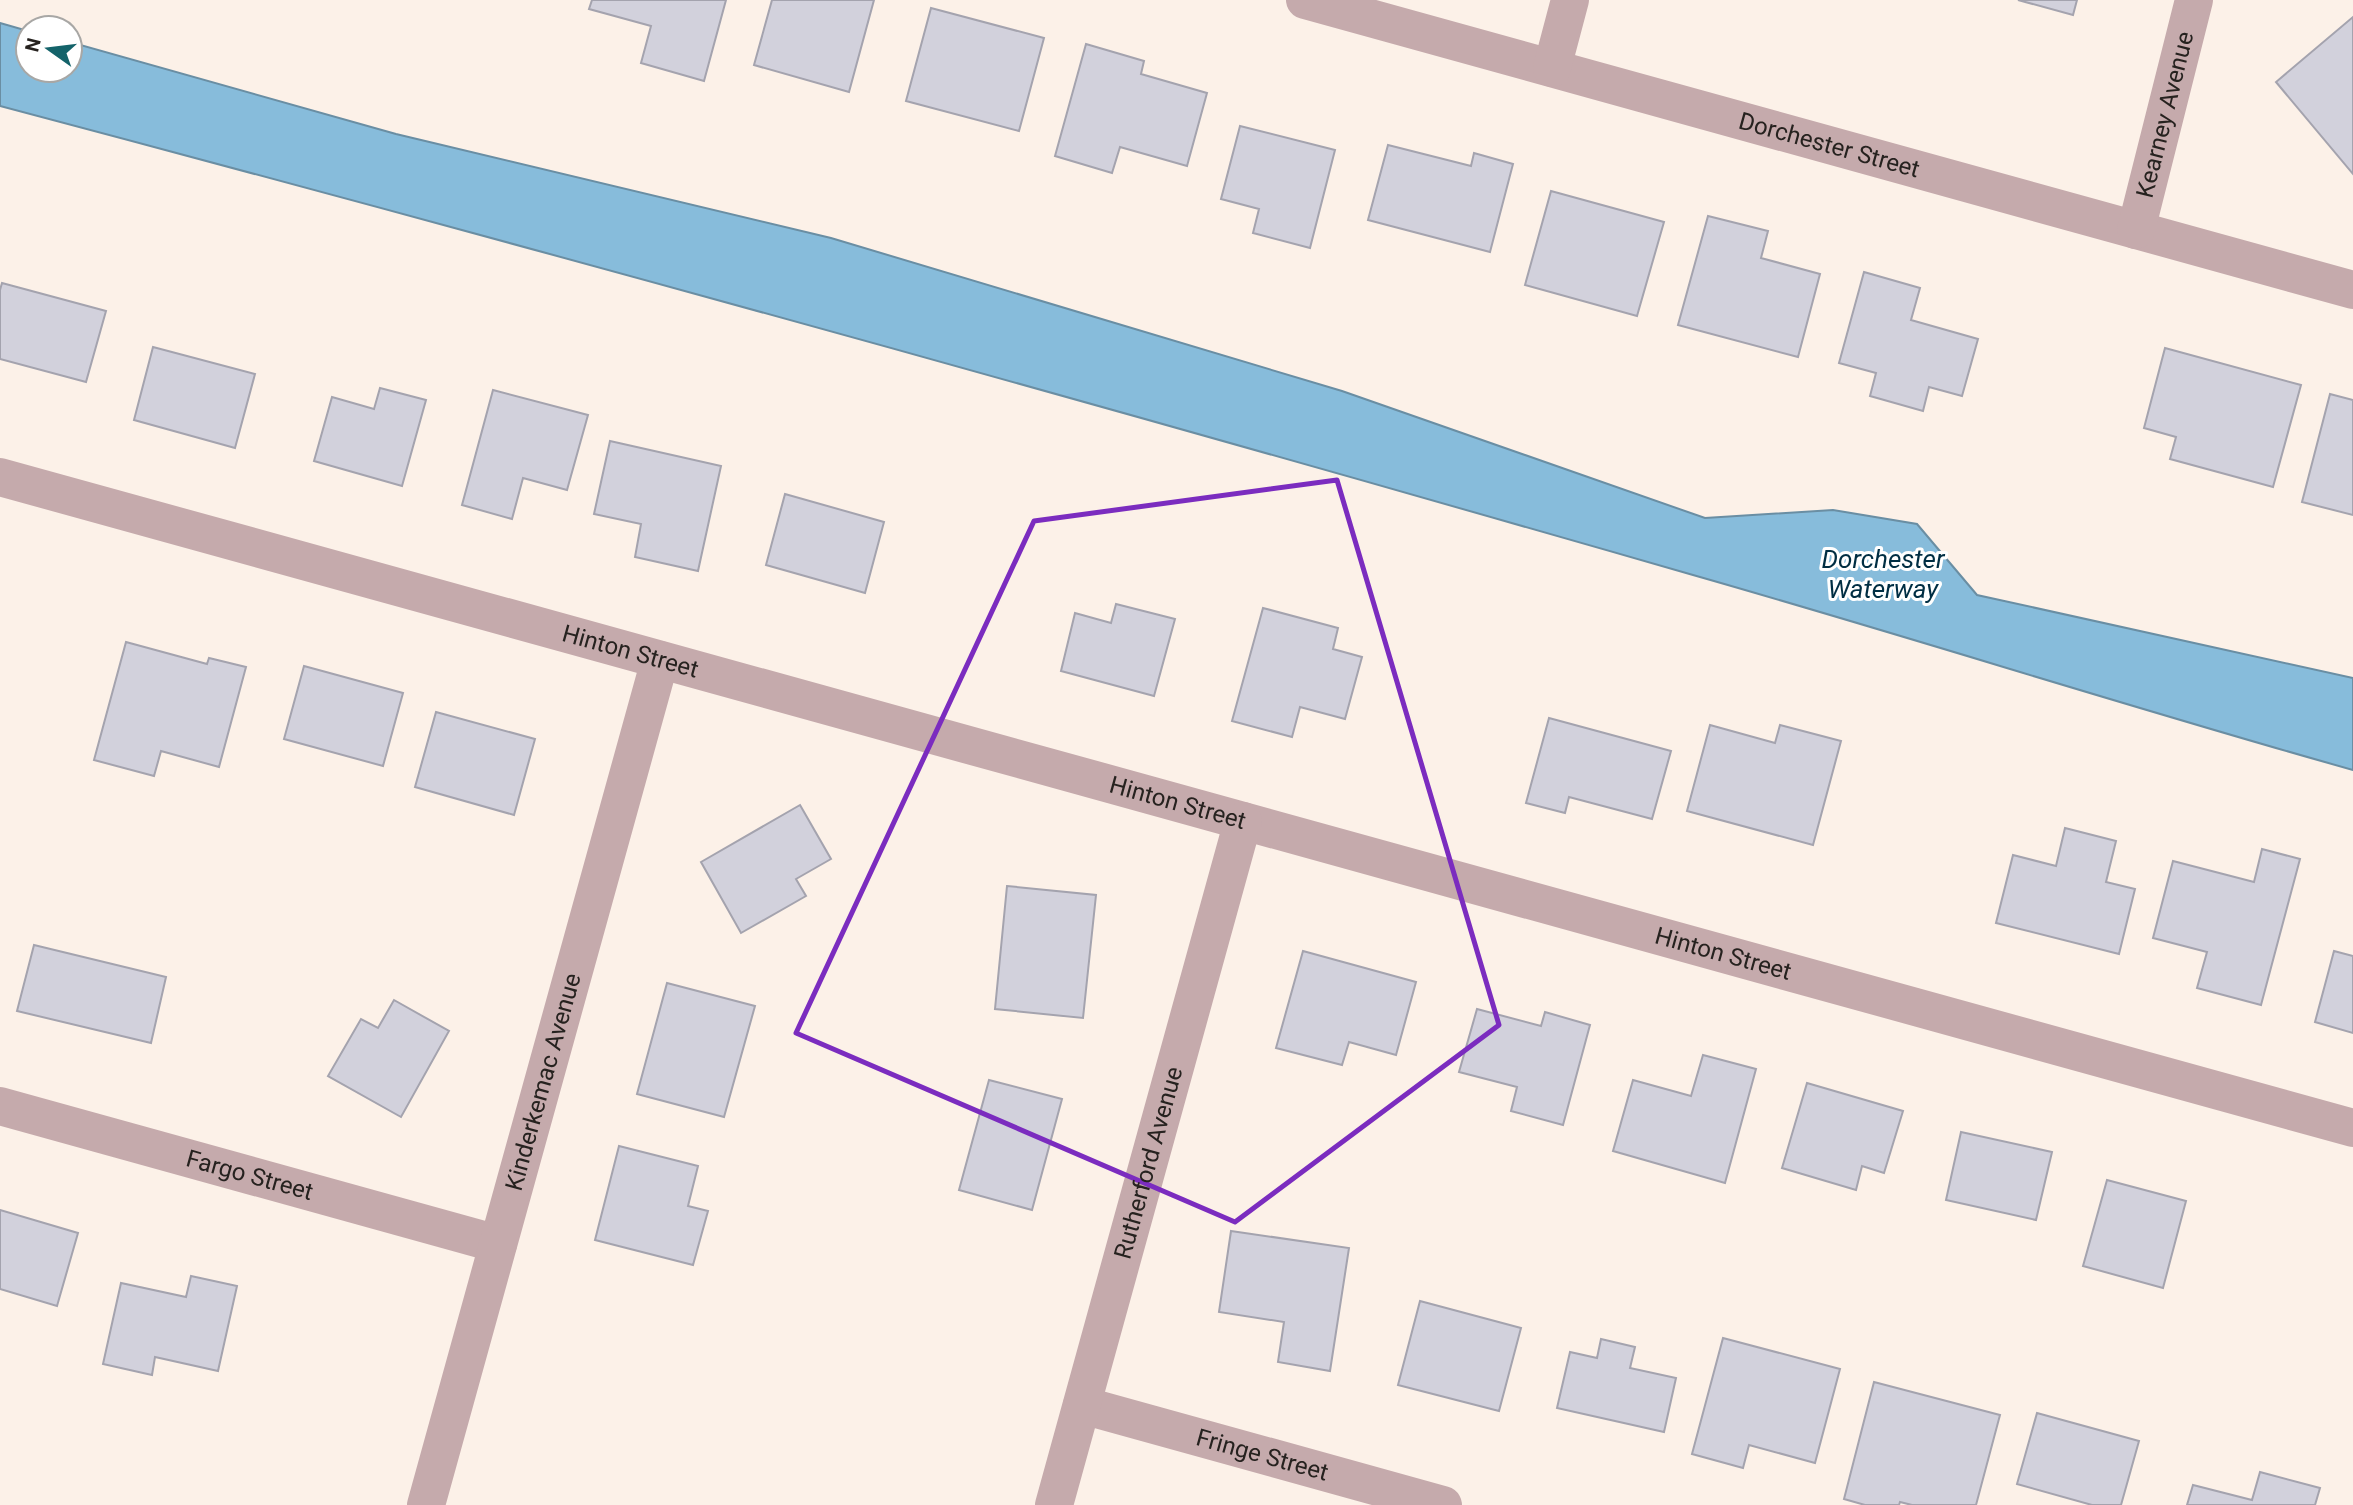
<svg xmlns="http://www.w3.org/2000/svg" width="2353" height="1505" font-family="Roboto,sans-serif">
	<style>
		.water { fill: #87bcdb; stroke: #6a8ea3; stroke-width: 2 }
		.building { fill: #d2d1dc; stroke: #a4a3ae; stroke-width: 2 }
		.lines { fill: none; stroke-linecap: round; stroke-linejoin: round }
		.minor { stroke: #c5aaac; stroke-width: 38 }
		.marked { fill: none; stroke: #7b2cbf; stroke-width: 5; stroke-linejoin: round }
		.labels { text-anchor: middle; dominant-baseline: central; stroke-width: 6; stroke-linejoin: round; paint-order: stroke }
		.street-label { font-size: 24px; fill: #26221f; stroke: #fff }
		.water-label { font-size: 26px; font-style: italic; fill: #002e43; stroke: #fff }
	</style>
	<rect width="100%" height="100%" fill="#fcf1e8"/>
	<path class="water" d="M0,23L28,31V70H70V42L396,134L831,238L1342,391L1705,518L1833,510L1917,524L1977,595L2353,678V770C2132,708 1914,638 1693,575C1130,413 566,256 0,106Z"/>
	<g class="building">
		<path d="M592,0H726L704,81L641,63L651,26L589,9Z"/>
		<path d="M772,0H874L849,92L754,65Z"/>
		<path d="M2018,0H2077L2073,15Z"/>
		<path d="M931,8L1044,38L1019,131L906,101Z"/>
		<path d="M2353,17V174L2276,82Z"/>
		<path d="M1086,44L1144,61L1141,74L1207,93L1187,166L1120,147L1112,173L1055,156Z"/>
		<path d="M1240,126L1335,150L1310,248L1253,233L1259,209L1221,199Z"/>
		<path d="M1388,145L1471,166L1474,153L1513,164L1490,252L1368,220Z"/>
		<path d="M1551,191L1664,222L1637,316L1525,285Z"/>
		<path d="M1708,216L1768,231L1761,258L1820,274L1798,357L1678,325Z"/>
		<path d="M1864,272L1920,288L1911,320L1978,339L1962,396L1929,387L1923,411L1870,396L1876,373L1839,363Z"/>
		<path d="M2,283L106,311L86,382L0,359V290Z"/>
		<path d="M153,347L255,374L235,448L134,420Z"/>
		<path d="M2165,348L2301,385L2273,487L2170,459L2176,437L2144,428Z"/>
		<path d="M380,388L426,400L402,486L314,461L332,397L374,409Z"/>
		<path d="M493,390L588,415L567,490L523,478L512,519L462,505Z"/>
		<path d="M2330,394L2353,400V515L2302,502Z"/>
		<path d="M610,441L721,466L698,571L635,557L641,524L594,514Z"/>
		<path d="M785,494L884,522L865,593L766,565Z"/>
		<path d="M1116,604L1175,619L1154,696L1061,671L1075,613L1111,623Z"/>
		<path d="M1263,608L1338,628L1333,649L1362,657L1345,719L1300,707L1292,737L1232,721Z"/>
		<path d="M126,642L207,664L209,658L246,667L219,767L161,751L154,776L94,760Z"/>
		<path d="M304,666L403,693L383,766L284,739Z"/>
		<path d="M436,712L535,739L514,815L415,787Z"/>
		<path d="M1549,718L1671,751L1652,819L1569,797L1565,813L1526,803Z"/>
		<path d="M1710,725L1775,743L1780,725L1841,741L1813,845L1687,811Z"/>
		<path d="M800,805L831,859L796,879L806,896L741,933L701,862Z"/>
		<path d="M2065,828L2116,841L2106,882L2135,889L2119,954L1996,923L2013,855L2056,866Z"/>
		<path d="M2262,849L2300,859L2261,1005L2197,988L2207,952L2153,938L2173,861L2254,882Z"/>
		<path d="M1007,886L1096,895L1083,1018L995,1009Z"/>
		<path d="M34,945L166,977L151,1043L17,1011Z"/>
		<path d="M1303,951L1416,982L1396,1055L1349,1042L1342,1065L1276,1048Z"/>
		<path d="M2334,951L2353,956V1033L2315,1022Z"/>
		<path d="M667,983L755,1006L724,1117L637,1094Z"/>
		<path d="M394,1000L449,1031L401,1117L328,1076L361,1019L378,1028Z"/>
		<path d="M1477,1009L1541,1026L1545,1012L1590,1025L1563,1125L1511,1111L1517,1087L1459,1072Z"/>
		<path d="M1703,1055L1756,1069L1725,1183L1613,1151L1633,1080L1691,1096Z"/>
		<path d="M989,1080L1062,1099L1032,1210L959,1190Z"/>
		<path d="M1807,1083L1903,1111L1884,1173L1862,1166L1856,1190L1782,1168Z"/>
		<path d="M1961,1132L2052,1152L2036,1220L1946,1200Z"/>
		<path d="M619,1146L698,1166L688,1206L708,1211L693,1265L595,1240Z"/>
		<path d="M2107,1180L2186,1201L2163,1288L2083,1266Z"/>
		<path d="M0,1210L78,1233L57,1306L0,1289Z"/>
		<path d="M1231,1231L1349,1248L1330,1371L1278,1362L1284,1322L1219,1312Z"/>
		<path d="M191,1276L237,1286L218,1371L155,1357L152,1375L103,1364L121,1283L186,1297Z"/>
		<path d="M1420,1301L1521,1328L1499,1411L1398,1385Z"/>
		<path d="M1723,1338L1840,1369L1815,1463L1749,1445L1743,1468L1692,1454Z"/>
		<path d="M1601,1339L1635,1347L1630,1368L1676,1378L1664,1432L1557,1408L1570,1352L1597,1358Z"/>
		<path d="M1874,1382L2000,1415L1976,1505H1912L1900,1502L1899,1505H1865L1844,1499Z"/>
		<path d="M2037,1413L2139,1441L2121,1505H2092L2017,1484Z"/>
		<path d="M2260,1472L2320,1488L2315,1505H2187L2193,1485L2252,1500Z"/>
	</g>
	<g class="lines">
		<g class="minor">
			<path id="s1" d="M1305,0L2353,290"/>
			<path d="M1552,68L1570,0"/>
			<path id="s2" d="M2136,230L2194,0"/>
			<path id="s3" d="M0,477L2353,1128"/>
			<path id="s4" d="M0,1106L498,1244"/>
			<path id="s5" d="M1082,1405L1443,1505"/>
			<path id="s6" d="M426,1505L660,660"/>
			<path id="s7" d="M1054,1505L1243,821"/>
		</g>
	</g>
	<path class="marked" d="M1337,480L1499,1025L1235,1222L796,1033L1034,521Z"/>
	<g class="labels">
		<g class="street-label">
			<text stroke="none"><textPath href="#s2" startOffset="119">Kearney Avenue</textPath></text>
			<text stroke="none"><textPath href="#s1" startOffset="544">Dorchester Street</textPath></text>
			<text stroke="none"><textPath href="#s3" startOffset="654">Hinton Street</textPath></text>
			<text stroke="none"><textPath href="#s3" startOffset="1222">Hinton Street</textPath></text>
			<text stroke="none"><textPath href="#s3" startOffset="1788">Hinton Street</textPath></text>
			<text stroke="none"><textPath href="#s6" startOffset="439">Kinderkemac Avenue</textPath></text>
			<text stroke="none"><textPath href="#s7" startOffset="355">Rutherford Avenue</textPath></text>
			<text stroke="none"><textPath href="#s4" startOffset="259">Fargo Street</textPath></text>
			<text stroke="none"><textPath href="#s5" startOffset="187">Fringe Street</textPath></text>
		</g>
		<g class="water-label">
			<text x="1883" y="559">Dorchester<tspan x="1883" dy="30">Waterway</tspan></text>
		</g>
	</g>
	<g transform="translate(49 49) rotate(284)"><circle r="33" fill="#ffffff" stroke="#a8a7a5" stroke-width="2"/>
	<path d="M0-5L12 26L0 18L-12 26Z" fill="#14636a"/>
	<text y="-10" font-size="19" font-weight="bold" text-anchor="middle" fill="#26221f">N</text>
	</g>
</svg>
